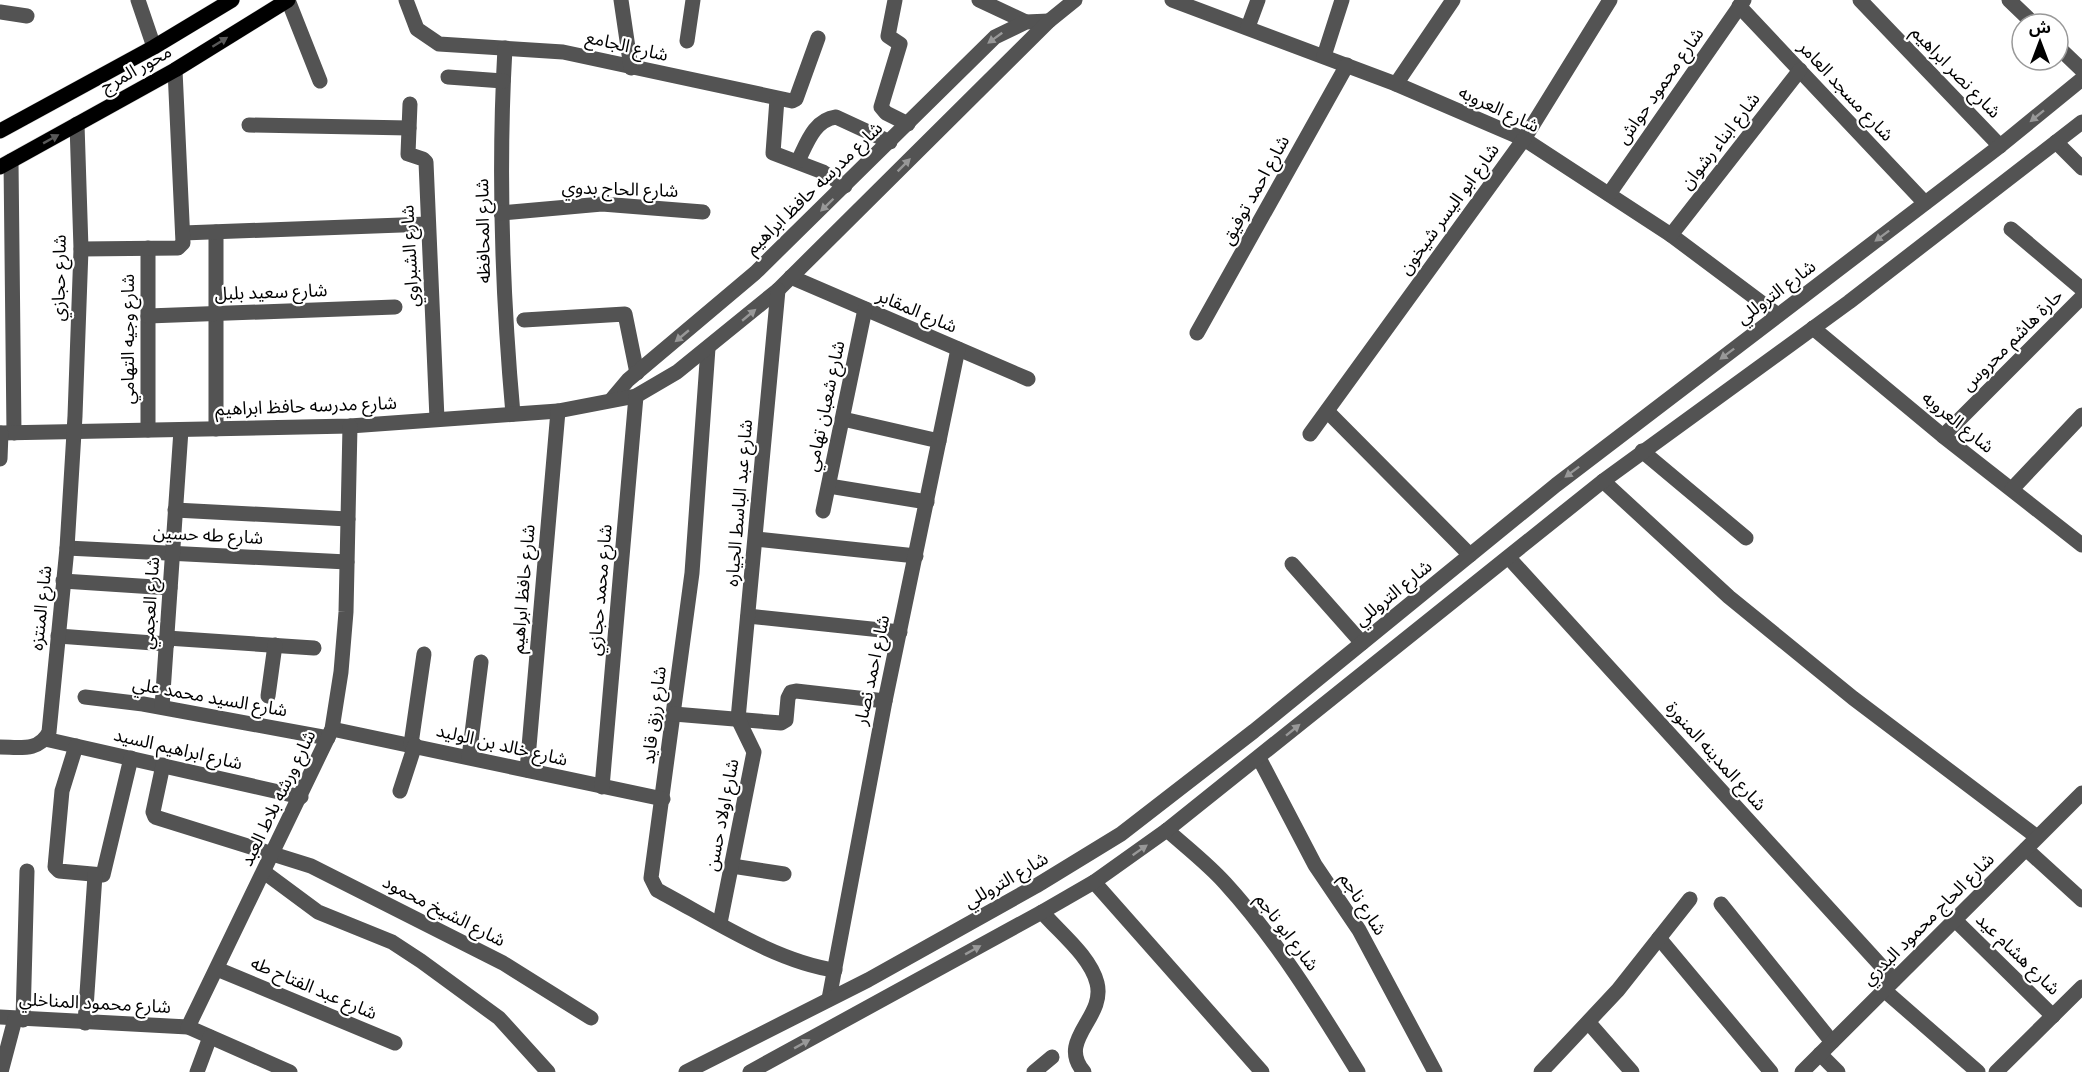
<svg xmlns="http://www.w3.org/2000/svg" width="2082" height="1072" font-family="'Fira Sans Condensed','Noto Sans Arabic',sans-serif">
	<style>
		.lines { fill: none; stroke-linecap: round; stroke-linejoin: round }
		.major-casing { stroke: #dbdbdb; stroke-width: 16 }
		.minor { stroke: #535353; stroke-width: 15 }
		.major { stroke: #000; stroke-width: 15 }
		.oneway { fill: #989898 }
		.oneway2 { fill: #595959 }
		.labels { text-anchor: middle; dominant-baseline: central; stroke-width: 4.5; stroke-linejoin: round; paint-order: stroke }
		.street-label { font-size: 18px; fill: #000; stroke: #fff }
	</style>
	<rect width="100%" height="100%" fill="#fff"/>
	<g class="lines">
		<g class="major-casing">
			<g id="major">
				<path d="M0,131L154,47L232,0"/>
				<path d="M0,167L175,70L288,0"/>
			</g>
		</g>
		<g class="minor">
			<path d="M138,0L154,47"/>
			<path d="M288,0L320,81"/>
			<path d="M406,0L417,29L439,44L563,52L792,101L796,99L818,38"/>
			<path d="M621,0L631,68"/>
			<path d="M895,0L888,36L900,44L881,107L886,113L908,124"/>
			<path d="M979,0L1026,22"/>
			<path d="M1172,0L1396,84L1524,139L1671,235L1778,315"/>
			<path d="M1860,0L2000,146"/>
			<path d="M2009,0L2034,24"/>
			<path d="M1739,6L1925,203"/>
			<path d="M0,12L27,16"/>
			<path d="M1248,27L1258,0"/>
			<path d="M687,41L693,0"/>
			<path d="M2058,47L2082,70"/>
			<path d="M505,48C498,170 502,292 513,414"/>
			<path d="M1324,56L1342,0"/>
			<path d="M448,77L503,81"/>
			<path d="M1396,84L1453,0"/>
			<path d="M777,99L773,153L823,172L845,186"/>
			<path d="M410,104L408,154L423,159L426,162L437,419"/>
			<path d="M249,125L409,128"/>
			<path d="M2056,142L2082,168"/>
			<path d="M11,161L14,433"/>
			<path d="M798,161C807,143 814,120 836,117L890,142"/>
			<path d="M1609,194L1744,0"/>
			<path d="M501,213L602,204L703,212"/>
			<path d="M2011,229L2082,289"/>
			<path d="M216,232V429"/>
			<path d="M183,233L428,224"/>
			<path d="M1671,235L1800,70"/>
			<path d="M148,248V430"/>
			<path d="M81,249L178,248L183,243L175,70"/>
			<path d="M791,277L1028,379"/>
			<path d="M148,316L395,307"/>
			<path d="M524,320L625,314L637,373"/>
			<path d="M1813,328L1943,436L2082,545"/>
			<path d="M1197,333L1347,65"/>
			<path d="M708,348L692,573L651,878L657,890C710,918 776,962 835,970"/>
			<path d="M612,399L628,380L755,273L995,37L1026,22L1049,21"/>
			<path d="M1327,411L1470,555"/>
			<path d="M843,419L939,441"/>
			<path d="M0,433L350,426L558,411L636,396L677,372L778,290L1049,21L1075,0"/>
			<path d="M1310,434L1524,139L1610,0"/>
			<path d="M1943,436L2082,297"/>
			<path d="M1642,451L1746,538"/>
			<path d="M0,459L1,433"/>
			<path d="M1603,481L1729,597L1853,698L2037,837"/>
			<path d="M829,486L927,502"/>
			<path d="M2012,489L2082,415"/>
			<path d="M175,510L348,519"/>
			<path d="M823,511L865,309"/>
			<path d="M756,539L916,556"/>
			<path d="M67,548L347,562"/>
			<path d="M1509,558L1894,980"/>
			<path d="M1292,564L1362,643"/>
			<path d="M63,581L170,588"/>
			<path d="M748,616L900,632"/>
			<path d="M58,636L167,644"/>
			<path d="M167,638L314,648"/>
			<path d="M268,696L275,645"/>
			<path d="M85,697L143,704L328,738"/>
			<path d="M162,707L181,430"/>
			<path d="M674,714L781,723L786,720L788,698L791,692L796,691L885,701"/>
			<path d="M332,729L663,799"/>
			<path d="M45,739L301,797"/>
			<path d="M411,744L424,654"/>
			<path d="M76,746L62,791L55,867L59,871L103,875L131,758"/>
			<path d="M0,747C19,747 39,752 49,732L67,548L75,416L81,249L77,124"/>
			<path d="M469,757L481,662"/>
			<path d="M1259,758L1315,865L1359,930L1435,1072"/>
			<path d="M163,765L153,812L155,817L311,866L503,963L591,1018"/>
			<path d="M527,770L558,411"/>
			<path d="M602,787L636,396"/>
			<path d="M400,791L415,745"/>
			<path d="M1167,830C1186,847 1208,864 1225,883C1277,940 1318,1007 1358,1072"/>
			<path d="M2026,849L2082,900"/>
			<path d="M732,866L784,874"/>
			<path d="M264,872L318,912L392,942L421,961L499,1018L548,1072"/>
			<path d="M1094,882L1262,1072"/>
			<path d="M1721,904L1832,1042"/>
			<path d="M1042,912C1060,933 1090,956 1097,983C1106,1018 1056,1040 1084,1072"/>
			<path d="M1955,920L2053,1016"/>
			<path d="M720,923L754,752L738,719L778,290"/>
			<path d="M1659,938L1771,1072"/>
			<path d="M217,969L395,1043"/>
			<path d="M1884,990L1978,1072"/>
			<path d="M829,999L885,701L958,349"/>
			<path d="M0,1017L188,1027L290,1072"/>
			<path d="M23,1020L27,871"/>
			<path d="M85,1023L95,875"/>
			<path d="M1589,1023L1632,1072"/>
			<path d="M188,1027L332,729L341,672L346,612L350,426"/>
			<path d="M1820,1054L1838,1072"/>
			<path d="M1,1072L15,1019"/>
			<path d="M197,1072L210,1037"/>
			<path d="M686,1072L868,980L1036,886L1121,834L1254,731L1556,485L2000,146L2082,79"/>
			<path d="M750,1072L1042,912L1094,882L1167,830L1603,481L1849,302L2082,122"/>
			<path d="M1034,1072L1052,1057"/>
			<path d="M1541,1072L1618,990L1690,899"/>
			<path d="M1802,1072L2082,793"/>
			<path d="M1996,1072L2082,987"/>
		</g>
		<use href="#major" class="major"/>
	</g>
	<defs><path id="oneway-solid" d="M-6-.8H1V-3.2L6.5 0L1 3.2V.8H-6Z" transform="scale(1.5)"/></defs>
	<g class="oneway">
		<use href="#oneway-solid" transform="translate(995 38) rotate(144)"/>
		<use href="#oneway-solid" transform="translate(2037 116) rotate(141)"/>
		<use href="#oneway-solid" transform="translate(904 165) rotate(-45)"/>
		<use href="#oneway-solid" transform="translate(827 205) rotate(136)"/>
		<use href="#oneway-solid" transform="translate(1882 236) rotate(143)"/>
		<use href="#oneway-solid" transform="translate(749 315) rotate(-40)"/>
		<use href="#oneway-solid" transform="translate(682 336) rotate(140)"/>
		<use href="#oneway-solid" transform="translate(1727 354) rotate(143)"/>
		<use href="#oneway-solid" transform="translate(1572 472) rotate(143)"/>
		<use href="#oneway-solid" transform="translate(1293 730) rotate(-39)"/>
		<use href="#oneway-solid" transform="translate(1140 850) rotate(-35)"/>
		<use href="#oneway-solid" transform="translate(973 950) rotate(-29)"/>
		<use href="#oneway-solid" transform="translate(802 1044) rotate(-29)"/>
	</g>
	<g class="oneway2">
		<use href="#oneway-solid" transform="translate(220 42) rotate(-32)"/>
		<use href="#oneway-solid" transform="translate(51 139) rotate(-29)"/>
	</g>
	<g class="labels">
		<g class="street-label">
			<text transform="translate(627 46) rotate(13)">شارع الجامع</text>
			<text transform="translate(136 69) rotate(-29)">محور المرج</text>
			<text transform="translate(1956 72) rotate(46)">شارع نصر ابراهيم</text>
			<text transform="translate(1660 86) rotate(-55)">شارع محمود حواش</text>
			<text transform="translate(1846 91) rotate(47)">شارع مسجد العامر</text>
			<text transform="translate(1499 109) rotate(25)">شارع العروبه</text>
			<text transform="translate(1720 141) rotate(-52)">شارع ابناء رشوان</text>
			<text transform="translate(814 188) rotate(-44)">شارع مدرسه حافظ ابراهيم</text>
			<text transform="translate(620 189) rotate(2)">شارع الحاج بدوي</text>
			<text transform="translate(1255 190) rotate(-61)">شارع احمد توفيق</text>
			<text transform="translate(1449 209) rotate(-54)">شارع ابو اليسر شيخون</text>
			<text transform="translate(483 231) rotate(-91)">شارع المحافظه</text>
			<text transform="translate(410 256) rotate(-93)">شارع الشبراوي</text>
			<text transform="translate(59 278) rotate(-89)">شارع حجازي</text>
			<text transform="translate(271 292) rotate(-2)">شارع سعيد بلبل</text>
			<text transform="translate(1776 292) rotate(-37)">شارع التروللي</text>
			<text transform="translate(917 311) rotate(23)">شارع المقابر</text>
			<text transform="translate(128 339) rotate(-90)">شارع وجيه التهامي</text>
			<text transform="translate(2012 340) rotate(-45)">حارة هاشم محروس</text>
			<text transform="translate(306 406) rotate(-2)">شارع مدرسه حافظ ابراهيم</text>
			<text transform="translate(825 406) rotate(-78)">شارع شعبان تهامي</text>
			<text transform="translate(1958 422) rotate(39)">شارع العروبه</text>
			<text transform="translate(739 503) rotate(-85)">شارع عبد الباسط الجياره</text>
			<text transform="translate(208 535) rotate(3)">شارع طه حسين</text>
			<text transform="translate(523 589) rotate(-85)">شارع حافظ ابراهيم</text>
			<text transform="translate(600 590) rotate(-85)">شارع محمد حجازي</text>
			<text transform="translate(1393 593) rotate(-39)">شارع التروللي</text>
			<text transform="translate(150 603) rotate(-86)">شارع العجمي</text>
			<text transform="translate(41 608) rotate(-84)">شارع المنتزه</text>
			<text transform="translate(872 670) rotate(-78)">شارع احمد نصار</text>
			<text transform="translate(210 697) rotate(10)">شارع السيد محمد علي</text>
			<text transform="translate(654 715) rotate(-83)">شارع رزق قايد</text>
			<text transform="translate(502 745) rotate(13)">شارع خالد بن الوليد</text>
			<text transform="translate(178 749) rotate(13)">شارع ابراهيم السيد</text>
			<text transform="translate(1716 756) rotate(48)">شارع المدينه المنورة</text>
			<text transform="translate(278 798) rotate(-64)">شارع ورشه بلاط العبد</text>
			<text transform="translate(722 815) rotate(-79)">شارع اولاد حسن</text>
			<text transform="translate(1006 880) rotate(-30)">شارع التروللي</text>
			<text transform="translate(1363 904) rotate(57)">شارع ناجم</text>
			<text transform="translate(444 911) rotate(27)">شارع الشيخ محمود</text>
			<text transform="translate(1928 919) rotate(-45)">شارع الحاج محمود البدري</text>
			<text transform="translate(1287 932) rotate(53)">شارع ابو ناجم</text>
			<text transform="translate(2018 954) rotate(44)">شارع هشام عيد</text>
			<text transform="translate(314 988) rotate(23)">شارع عبد الفتاح طه</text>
			<text transform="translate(95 1003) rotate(3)">شارع محمود المناخلي</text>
		</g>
	</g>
	<g transform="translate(2040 42)"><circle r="28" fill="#ffffff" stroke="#999999" stroke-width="1.5"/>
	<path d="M0-4.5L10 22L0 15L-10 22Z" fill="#000000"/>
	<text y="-9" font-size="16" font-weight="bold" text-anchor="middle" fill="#000000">ش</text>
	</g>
</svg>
